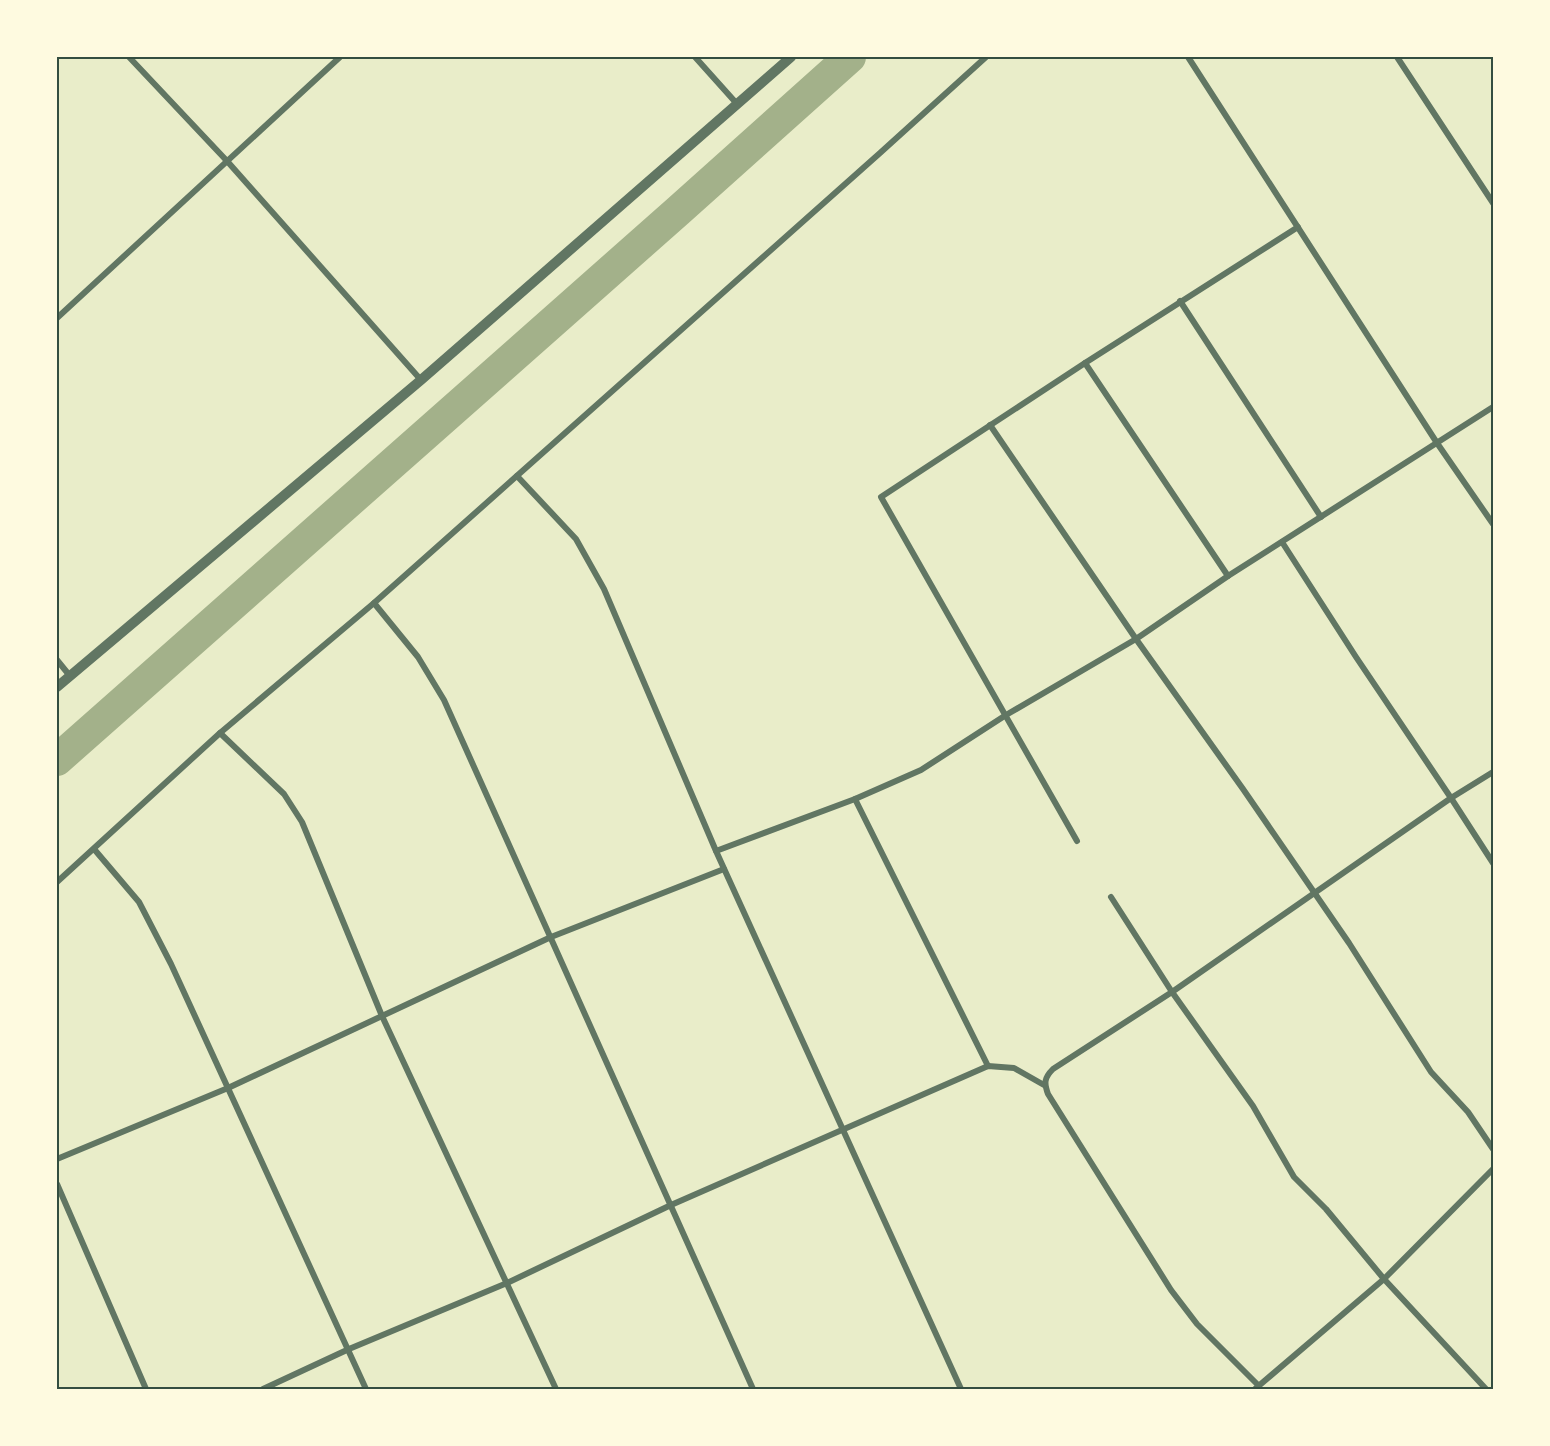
<svg xmlns="http://www.w3.org/2000/svg" width="1550" height="1446" font-family="'PT Sans Narrow',sans-serif">
	<style>
		.lines { fill: none; stroke-linecap: round; stroke-linejoin: round }
		.canal { stroke: #a3b18a; stroke-width: 32 }
		.minor { stroke: #617663; stroke-width: 6 }
		.tertiary { stroke: #617663; stroke-width: 10 }
		.neatline { fill: none; stroke: #344e41; stroke-width: 2 }
	</style>
	<rect width="100%" height="100%" fill="#e9edc9"/>
	<g class="lines">
		<path class="canal" d="M57,760L678,211L850,57"/>
		<g class="minor">
			<path d="M129,57L227,161L421,380"/>
			<path d="M695,57L738,105"/>
			<path d="M1188,57L1437,443L1493,524"/>
			<path d="M1397,57L1493,203"/>
			<path d="M1180,301L1321,517"/>
			<path d="M57,318L340,57"/>
			<path d="M1085,363L1228,576"/>
			<path d="M990,425L1136,639L1243,789L1349,943L1431,1072L1468,1112L1493,1149"/>
			<path d="M517,476L576,539L604,589L716,851L961,1389"/>
			<path d="M1282,542L1356,657L1451,798L1493,863"/>
			<path d="M374,603L418,657L444,700L753,1389"/>
			<path d="M57,660L70,676"/>
			<path d="M220,733L284,794L302,822L382,1016L556,1389"/>
			<path d="M855,799L988,1066"/>
			<path d="M1077,841L881,497L1085,363L1298,227"/>
			<path d="M94,849L139,902L171,964L366,1389"/>
			<path d="M716,851L855,799L921,770L1006,715L1136,639L1228,576L1493,407"/>
			<path d="M57,882L220,733L374,603L880,153L986,57"/>
			<path d="M1111,897L1172,992L1253,1106L1294,1177L1326,1209L1384,1279L1486,1389"/>
			<path d="M57,1159L228,1088L551,937L724,869"/>
			<path d="M57,1184L146,1389"/>
			<path d="M1258,1385L1197,1324L1171,1290L1048,1094C1044,1083 1044,1078 1053,1069L1172,992L1451,798L1493,772"/>
			<path d="M263,1389L349,1349L507,1283L671,1205L988,1066L1014,1068L1044,1085"/>
			<path d="M1255,1389L1384,1279L1493,1169"/>
		</g>
		<path class="tertiary" d="M57,687L421,380L791,57"/>
	</g>
	<rect width="1550" height="1446" fill="none" stroke="#fefae0" stroke-width="117"/>
	<rect x="58" y="58" width="1434" height="1330" class="neatline"/>
</svg>
